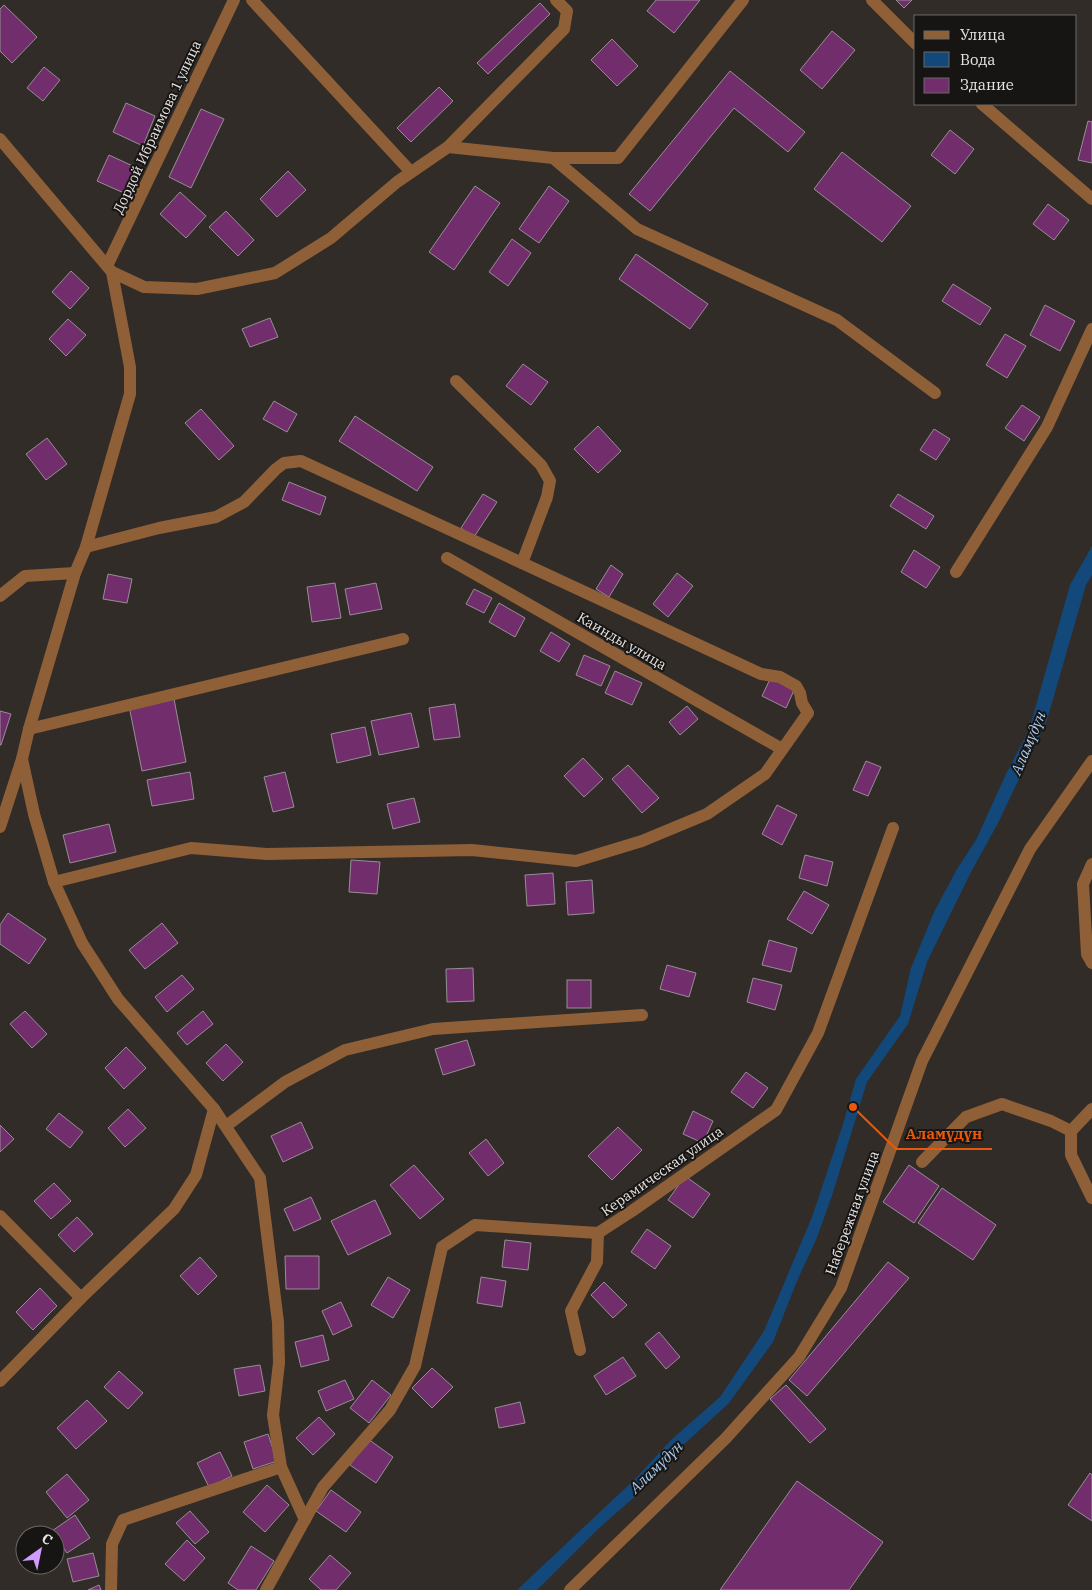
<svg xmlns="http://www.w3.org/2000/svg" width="1092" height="1590" font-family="'IBM Plex Serif',serif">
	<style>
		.water { fill: #12487a }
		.building { fill: #722e6c; stroke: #958f94 }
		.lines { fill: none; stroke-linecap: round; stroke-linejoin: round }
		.minor { stroke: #8f6037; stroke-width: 12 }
		.labels { text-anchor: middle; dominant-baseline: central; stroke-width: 4; stroke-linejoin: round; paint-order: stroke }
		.street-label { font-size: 14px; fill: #e8e4e2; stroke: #171513 }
		.water-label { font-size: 15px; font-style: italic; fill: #adcff2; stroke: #171513 }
		.leader { fill: none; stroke: #e8590c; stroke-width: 2 }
		.callout-dot { fill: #e8590c; stroke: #171513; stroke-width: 2 }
		.callout-label { font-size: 15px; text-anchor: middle; font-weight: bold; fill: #e8590c; stroke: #171513; stroke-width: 4; stroke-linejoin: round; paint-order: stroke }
	</style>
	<rect width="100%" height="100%" fill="#312c28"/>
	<path class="water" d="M1092,546V575L1086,585L1047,720L998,823L970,874L927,962L908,1024L867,1082L832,1196L816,1240L797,1281L773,1342L729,1403L666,1461L639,1493L598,1529L537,1590H517L636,1478L672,1439L720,1397L764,1331L812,1217L843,1124L856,1079L900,1016L911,968L934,912L957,869L976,840L1006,774L1029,730L1070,585Z"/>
	<g class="building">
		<path d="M656,0H700L674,33L647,11Z"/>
		<path d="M896,0H912L904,8Z"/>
		<path d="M540,3L550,14L488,74L477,63Z"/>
		<path d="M4,5L37,37L12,63L0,51V9Z"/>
		<path d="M832,31L855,50L822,89L800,70Z"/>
		<path d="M612,39L638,66L617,86L591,60Z"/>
		<path d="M44,67L60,80L43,101L27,88Z"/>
		<path d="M730,71L805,132L788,152L734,108L650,211L629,194Z"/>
		<path d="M439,87L453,101L411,142L397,128Z"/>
		<path d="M126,103L155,116L143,146L113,132Z"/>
		<path d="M201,109L224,119L191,188L169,177Z"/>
		<path d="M1088,121L1092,122V163L1078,160Z"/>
		<path d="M950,130L974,149L955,174L931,155Z"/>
		<path d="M842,152L911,206L882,242L814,189Z"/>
		<path d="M109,155L135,167L124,193L97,181Z"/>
		<path d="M288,171L306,190L277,217L260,199Z"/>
		<path d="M475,186L500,203L454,270L429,252Z"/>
		<path d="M549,186L569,201L539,243L519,229Z"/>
		<path d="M180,192L206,216L186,238L160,214Z"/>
		<path d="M1048,204L1069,220L1054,240L1033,224Z"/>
		<path d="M226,211L254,240L238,256L209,227Z"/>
		<path d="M512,239L531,253L508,286L489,272Z"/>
		<path d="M636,254L708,304L690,329L619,279Z"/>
		<path d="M71,271L89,288L70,309L52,292Z"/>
		<path d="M953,284L991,308L980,325L942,301Z"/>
		<path d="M1045,305L1075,321L1060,351L1030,335Z"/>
		<path d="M270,318L278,337L250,347L242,329Z"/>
		<path d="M68,319L86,335L66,356L49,339Z"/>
		<path d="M1005,334L1026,346L1007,378L986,365Z"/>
		<path d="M523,364L548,382L531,405L506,386Z"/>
		<path d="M274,401L297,414L287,432L263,419Z"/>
		<path d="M1022,405L1040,417L1024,441L1005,428Z"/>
		<path d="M201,409L234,446L219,460L185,423Z"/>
		<path d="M355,416L433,467L417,491L339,441Z"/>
		<path d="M598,426L621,451L598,473L574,449Z"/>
		<path d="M934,429L950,439L936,460L920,450Z"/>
		<path d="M47,438L67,464L46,480L26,454Z"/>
		<path d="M289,482L326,497L320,515L282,500Z"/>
		<path d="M483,494L497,502L474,537L461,528Z"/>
		<path d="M898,494L934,516L926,529L890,506Z"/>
		<path d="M914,550L940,567L926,588L901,572Z"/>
		<path d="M611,565L623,574L609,597L596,589Z"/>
		<path d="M677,573L693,586L668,617L653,604Z"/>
		<path d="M108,574L132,579L127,603L103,599Z"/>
		<path d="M335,583L341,618L312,622L307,587Z"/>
		<path d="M376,583L382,609L350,615L345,589Z"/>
		<path d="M474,589L492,598L484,613L466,604Z"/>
		<path d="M499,603L525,618L515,637L489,622Z"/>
		<path d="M551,632L570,644L559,662L540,651Z"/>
		<path d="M584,655L610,666L601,686L576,675Z"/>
		<path d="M615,671L642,683L632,705L605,693Z"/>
		<path d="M771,677L795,688L786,708L762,696Z"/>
		<path d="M174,699L186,762L142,771L129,706Z"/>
		<path d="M455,704L460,737L434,740L429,708Z"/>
		<path d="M687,706L698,719L680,735L669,722Z"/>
		<path d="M0,711L11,714L1,745H0Z"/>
		<path d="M411,713L419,747L379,755L371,721Z"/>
		<path d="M365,727L371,755L337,763L331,734Z"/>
		<path d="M583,758L603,779L584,797L564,776Z"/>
		<path d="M866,761L881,767L868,796L853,790Z"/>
		<path d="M628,765L659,798L642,813L612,779Z"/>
		<path d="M190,772L194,799L152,806L147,780Z"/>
		<path d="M285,772L294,807L273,812L264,777Z"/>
		<path d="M414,798L420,822L393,829L387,804Z"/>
		<path d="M777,805L797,815L782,845L762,834Z"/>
		<path d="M109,824L116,852L70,863L63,835Z"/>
		<path d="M805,855L833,862L827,886L799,878Z"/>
		<path d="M351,860L380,862L377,894L349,892Z"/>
		<path d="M553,873L555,904L527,906L525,875Z"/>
		<path d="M592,880L594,913L568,915L566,882Z"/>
		<path d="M804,891L829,905L812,934L787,919Z"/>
		<path d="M8,913L46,939L29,964L0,944V925Z"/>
		<path d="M162,923L178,943L145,969L129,950Z"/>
		<path d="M769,940L797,948L791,972L762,965Z"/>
		<path d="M667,965L696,973L689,997L660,989Z"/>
		<path d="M473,968L474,1001L447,1002L446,969Z"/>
		<path d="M182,975L194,989L167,1012L155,997Z"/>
		<path d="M753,978L782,985L775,1010L747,1002Z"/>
		<rect x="567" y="980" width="24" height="28"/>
		<path d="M25,1011L47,1034L32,1048L10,1024Z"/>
		<path d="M203,1011L213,1024L187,1045L177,1033Z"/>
		<path d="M467,1040L475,1065L443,1075L435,1049Z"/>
		<path d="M226,1044L243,1062L223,1081L206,1063Z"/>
		<path d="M126,1047L146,1068L124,1089L105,1068Z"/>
		<path d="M746,1072L768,1088L753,1108L731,1092Z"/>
		<path d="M128,1109L146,1128L125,1147L108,1128Z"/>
		<path d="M693,1111L713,1121L703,1143L683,1134Z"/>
		<path d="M59,1113L83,1132L70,1148L46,1129Z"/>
		<path d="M301,1122L313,1148L283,1162L271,1136Z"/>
		<path d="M0,1125L14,1139L0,1152Z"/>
		<path d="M618,1127L642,1150L612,1180L588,1156Z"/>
		<path d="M486,1139L504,1163L488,1176L469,1153Z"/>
		<path d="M414,1165L444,1199L420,1219L390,1185Z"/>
		<path d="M909,1165L939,1186L914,1223L883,1202Z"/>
		<path d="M685,1176L710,1194L693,1218L668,1200Z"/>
		<path d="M54,1183L71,1201L51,1219L34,1201Z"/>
		<path d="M942,1188L996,1225L973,1260L918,1223Z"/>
		<path d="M311,1197L321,1219L294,1231L284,1209Z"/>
		<path d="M375,1200L391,1234L348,1255L331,1221Z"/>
		<path d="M77,1217L93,1234L74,1252L58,1235Z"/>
		<path d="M647,1229L671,1246L655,1269L631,1252Z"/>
		<path d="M505,1240L531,1243L528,1270L502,1267Z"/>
		<path d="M285,1256H319V1289H286Z"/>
		<path d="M200,1257L217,1276L198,1295L180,1276Z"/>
		<path d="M888,1262L909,1278L807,1396L789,1380Z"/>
		<path d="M388,1277L410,1290L393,1318L371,1305Z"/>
		<path d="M481,1277L506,1281L502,1307L477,1303Z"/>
		<path d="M604,1282L627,1305L613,1318L591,1295Z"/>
		<path d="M40,1288L57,1306L33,1330L16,1312Z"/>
		<path d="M341,1302L352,1326L333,1335L322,1311Z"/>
		<path d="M659,1332L680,1357L666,1369L645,1344Z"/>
		<path d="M323,1335L329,1360L301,1367L295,1342Z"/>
		<path d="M623,1357L636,1376L606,1395L594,1376Z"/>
		<path d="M260,1365L265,1391L239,1396L234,1369Z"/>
		<path d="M432,1368L453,1387L432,1408L412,1388Z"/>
		<path d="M119,1371L143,1393L128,1409L104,1387Z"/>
		<path d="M345,1380L354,1399L326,1411L318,1391Z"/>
		<path d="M372,1380L391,1395L369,1423L350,1408Z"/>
		<path d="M786,1385L826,1429L810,1443L770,1399Z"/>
		<path d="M87,1400L107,1421L76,1449L57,1428Z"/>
		<path d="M520,1402L525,1423L499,1428L495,1408Z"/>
		<path d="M319,1417L335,1434L313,1455L296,1438Z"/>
		<path d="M268,1434L277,1461L253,1469L244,1442Z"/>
		<path d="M368,1439L393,1457L376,1483L350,1465Z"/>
		<path d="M220,1452L232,1476L209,1487L197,1463Z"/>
		<path d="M1090,1473L1092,1475V1521L1068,1505Z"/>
		<path d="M67,1474L89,1500L67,1518L46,1492Z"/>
		<path d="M797,1481L883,1542L849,1590H720Z"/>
		<path d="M267,1485L289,1505L265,1532L243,1512Z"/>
		<path d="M331,1490L361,1512L346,1532L316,1511Z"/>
		<path d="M190,1511L209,1532L195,1544L176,1523Z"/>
		<path d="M75,1515L90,1538L67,1553L52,1531Z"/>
		<path d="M187,1540L205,1558L184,1581L165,1564Z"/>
		<path d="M251,1546L274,1561L256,1590H238L228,1583Z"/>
		<path d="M93,1553L99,1576L73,1582L67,1559Z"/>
		<path d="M330,1555L351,1573L336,1590H321L309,1579Z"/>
		<path d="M99,1585L101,1590H88Z"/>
	</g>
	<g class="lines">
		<g class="minor">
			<path d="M252,0L411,172"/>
			<path d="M872,0L916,44"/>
			<path d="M982,104L1092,199"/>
			<path d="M0,139L112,272L130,367V394L86,547L75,573L29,729L22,759L0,827"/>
			<path d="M448,147L564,29L567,11L556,0"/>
			<path d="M553,158L637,229L837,320L935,393"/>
			<path d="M107,266L234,0"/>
			<path d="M112,272L144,287L197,289L275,273L331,238L397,182L448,147L553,158H618L743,0"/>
			<path d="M86,547L159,528L216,517L244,502L276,469L284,463L301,461L522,563"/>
			<path d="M447,558L782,749"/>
			<path d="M956,572L1047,427L1092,329"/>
			<path d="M0,596L25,576L75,573"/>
			<path d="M29,729L403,639"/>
			<path d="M22,759L34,814L54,882L82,943L118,999L214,1109L260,1178L278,1322L279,1363L273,1415L281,1467L305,1520"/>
			<path d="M1092,864L1083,884L1087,954L1092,963"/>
			<path d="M54,882L191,848L267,854L472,850L576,861L642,841L707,814L765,774L808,713L802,703L800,693L796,686L780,677L761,674L522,563L547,497L550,481L541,465L456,381"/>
			<path d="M1092,1109L1071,1131V1155L1092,1198"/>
			<path d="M226,1126L285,1082L345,1050L433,1029L642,1015"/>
			<path d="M922,1162L966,1117L1002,1104L1051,1121L1071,1131"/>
			<path d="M0,1216L81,1298"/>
			<path d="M580,1350L571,1311L597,1262L598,1233"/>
			<path d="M0,1381L81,1298L174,1209L196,1175L214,1109"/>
			<path d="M111,1590L112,1544L123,1520L281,1467"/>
			<path d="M266,1590L323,1487L390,1410L415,1366L442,1247L475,1225L598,1233L632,1211L776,1110L818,1033L893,828"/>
			<path d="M570,1590L726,1438L799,1357L841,1288L922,1061L1030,849L1092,761"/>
		</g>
	</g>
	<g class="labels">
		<g class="street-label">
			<text transform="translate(157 127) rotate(-65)">Дордой Ибраимова 1 улица</text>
			<text transform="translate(622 641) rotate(30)">Каинды улица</text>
			<text transform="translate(662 1171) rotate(-35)">Керамическая улица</text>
			<text transform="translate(852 1213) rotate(-70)">Набережная улица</text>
		</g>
		<g class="water-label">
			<text transform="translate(1028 743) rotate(-67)">Аламүдүн</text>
			<text transform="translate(656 1467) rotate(-44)">Аламүдүн</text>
		</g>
	</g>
	<path class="leader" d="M853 1107L896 1149H992"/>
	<circle class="callout-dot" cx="853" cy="1107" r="5"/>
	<g class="callout-label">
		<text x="944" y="1139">Аламүдүн</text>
	</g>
	<rect x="914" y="15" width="162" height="90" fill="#171513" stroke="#6b6866"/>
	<rect x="924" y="31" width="25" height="8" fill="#8f6037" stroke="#6b6866"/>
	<text x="960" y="40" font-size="15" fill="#e8e4e2">Улица</text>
	<rect x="924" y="52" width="25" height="15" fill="#12487a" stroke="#6b6866"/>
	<text x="960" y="65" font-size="15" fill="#e8e4e2">Вода</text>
	<rect x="924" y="78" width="25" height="15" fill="#722e6c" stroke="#6b6866"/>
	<text x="960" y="90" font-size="15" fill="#e8e4e2">Здание</text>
	<g transform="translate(40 1550) rotate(33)"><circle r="24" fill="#171513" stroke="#6b6866"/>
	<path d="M0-4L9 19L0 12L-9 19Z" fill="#d09dfe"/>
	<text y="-8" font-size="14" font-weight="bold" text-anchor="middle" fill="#e8e4e2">С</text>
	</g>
</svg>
